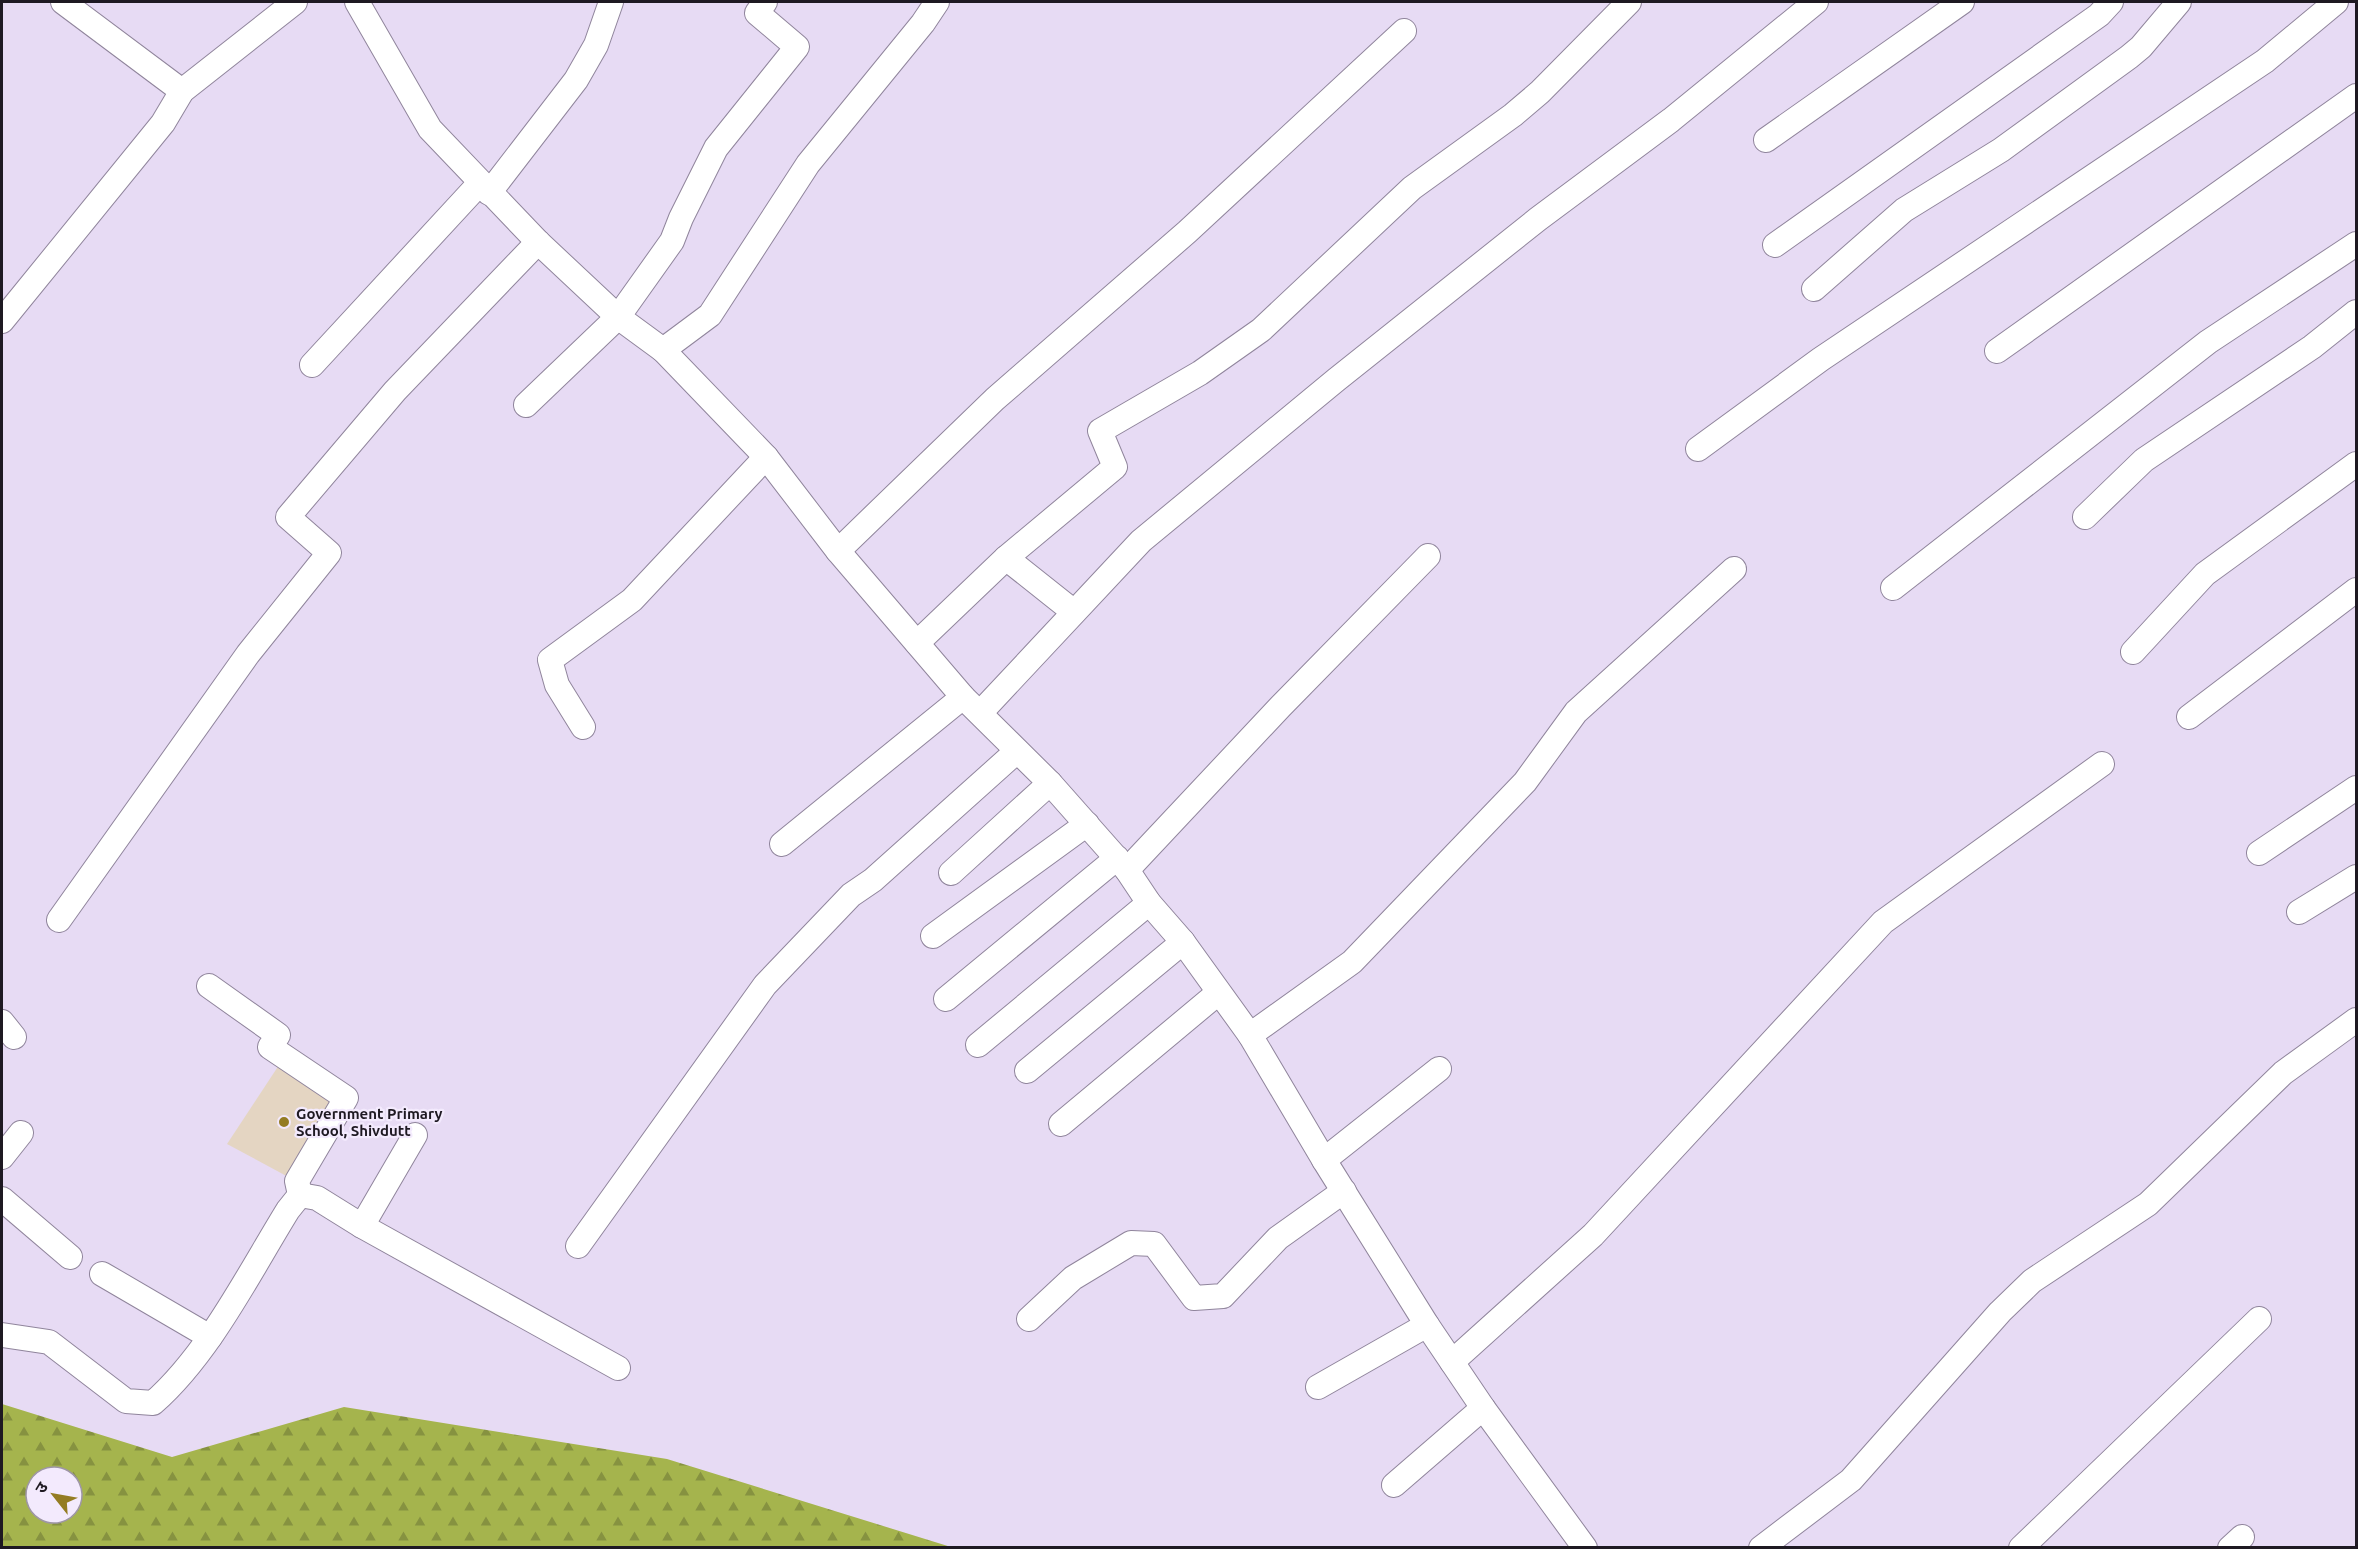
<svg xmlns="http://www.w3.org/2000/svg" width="2358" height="1549" font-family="Ubuntu,'Noto Sans Devanagari',sans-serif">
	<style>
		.education { fill: #e4d5c2 }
		.forest { fill: url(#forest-firs); fill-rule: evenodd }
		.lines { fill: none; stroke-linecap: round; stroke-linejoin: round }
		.minor-casing { stroke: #90859c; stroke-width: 26 }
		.minor { stroke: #fff; stroke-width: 24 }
		.poi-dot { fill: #947c23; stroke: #f3eafd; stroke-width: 2 }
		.labels { text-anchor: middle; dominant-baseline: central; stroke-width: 4.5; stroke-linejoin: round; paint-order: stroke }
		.poi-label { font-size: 15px; font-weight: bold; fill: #1e1922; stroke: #f3eafd; text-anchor: start }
	</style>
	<defs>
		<pattern id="forest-firs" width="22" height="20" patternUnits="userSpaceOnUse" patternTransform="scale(1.5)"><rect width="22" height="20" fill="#a5b44d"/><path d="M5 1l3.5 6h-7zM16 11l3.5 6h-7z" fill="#869240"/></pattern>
	</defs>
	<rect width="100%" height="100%" fill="#e7dbf4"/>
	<path class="education" d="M281,1062L339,1100L292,1179L227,1144Z"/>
	<path class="forest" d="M2,1404L172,1457L344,1407L667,1459L951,1547H2ZM36,1477H72V1513H36Z"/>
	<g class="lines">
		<g class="minor-casing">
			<g id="minor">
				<path d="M63,2L182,91"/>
				<path d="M357,2L430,129L538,242L618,317L663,350L766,457L838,551L963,697L1050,783L1127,870L1149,903L1183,942L1250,1035L1324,1160L1427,1325L1483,1408L1585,1548"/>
				<path d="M1766,140L1962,2"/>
				<path d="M489,193L576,80L596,45L611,2"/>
				<path d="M1775,245L2099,15L2111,2"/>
				<path d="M1814,289L1904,210L2001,150L2129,57L2141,47L2179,2"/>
				<path d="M2,321L163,123L182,91L295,2"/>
				<path d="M663,350L710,315L808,164L923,23L937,2"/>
				<path d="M1997,351L2356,96"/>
				<path d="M312,365L480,183"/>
				<path d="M526,405L618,317L672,241L681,218L716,148L797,47L757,13L765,2"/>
				<path d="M1698,449L1821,359L2265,61L2336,2"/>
				<path d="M2085,517L2144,460L2312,347L2356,312"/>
				<path d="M838,551L995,399L1187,232L1404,31"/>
				<path d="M1006,558L1074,612"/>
				<path d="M1893,588L2208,342L2356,244"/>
				<path d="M917,643L1006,558L1115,467L1100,431L1200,373L1261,330L1412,188L1513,115L1540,92L1629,2"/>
				<path d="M2133,652L2205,574L2356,464"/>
				<path d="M981,712L1141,541L1336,380L1538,219L1671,120L1816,2"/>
				<path d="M2189,717L2356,590"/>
				<path d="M583,727L557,685L550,660L632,600L766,457"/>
				<path d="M782,844L963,697"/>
				<path d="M2259,853L2356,788"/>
				<path d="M1127,870L1280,707L1428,556"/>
				<path d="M951,873L1050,783"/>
				<path d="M2299,912L2356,877"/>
				<path d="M59,920L248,654L329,553L288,517L395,391L538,242"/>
				<path d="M933,936L1087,824"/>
				<path d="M209,986L278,1035L270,1047L346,1098L297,1181L300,1195"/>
				<path d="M946,999L1117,858"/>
				<path d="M2,1022L14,1037"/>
				<path d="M1250,1035L1352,962L1525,782L1576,712L1734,569"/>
				<path d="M978,1045L1149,903"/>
				<path d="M1027,1071L1183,942"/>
				<path d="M1061,1124L1218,993"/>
				<path d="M2,1157L21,1133"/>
				<path d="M1324,1160L1439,1069"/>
				<path d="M2,1199L70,1257"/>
				<path d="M362,1226L415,1135"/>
				<path d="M578,1246L765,985L851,895L873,880L1017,751"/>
				<path d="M102,1274L210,1337"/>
				<path d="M1029,1319L1073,1278L1131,1243L1154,1244L1194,1298L1223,1296L1278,1238L1344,1191"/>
				<path d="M2,1335L49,1342L126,1401L153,1403C209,1354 249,1273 288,1210L300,1195L317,1198L362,1226L618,1368"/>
				<path d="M1452,1362L1593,1235L1883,922L2102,764"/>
				<path d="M1318,1387L1427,1325"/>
				<path d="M1394,1485L1483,1408"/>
				<path d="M1761,1548L1851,1480L2000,1312L2032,1281L2148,1204L2283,1073L2356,1020"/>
				<path d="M2021,1548L2259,1319"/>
				<path d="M2230,1548L2242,1537"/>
			</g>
		</g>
		<use href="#minor" class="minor"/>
	</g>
	<circle class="poi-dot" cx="284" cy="1122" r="6"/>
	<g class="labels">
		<g class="poi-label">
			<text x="296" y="1113">Government Primary<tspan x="296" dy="17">School, Shivdutt</tspan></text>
		</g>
	</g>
	<rect width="2358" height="1549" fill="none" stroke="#1e1922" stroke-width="6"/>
	<g transform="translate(54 1495) rotate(301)"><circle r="28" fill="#f3eafd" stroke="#9e96a5" stroke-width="1.5"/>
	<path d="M0-4.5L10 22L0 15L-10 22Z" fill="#947c23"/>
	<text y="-9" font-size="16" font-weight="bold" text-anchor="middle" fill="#1e1922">उ</text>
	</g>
</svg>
